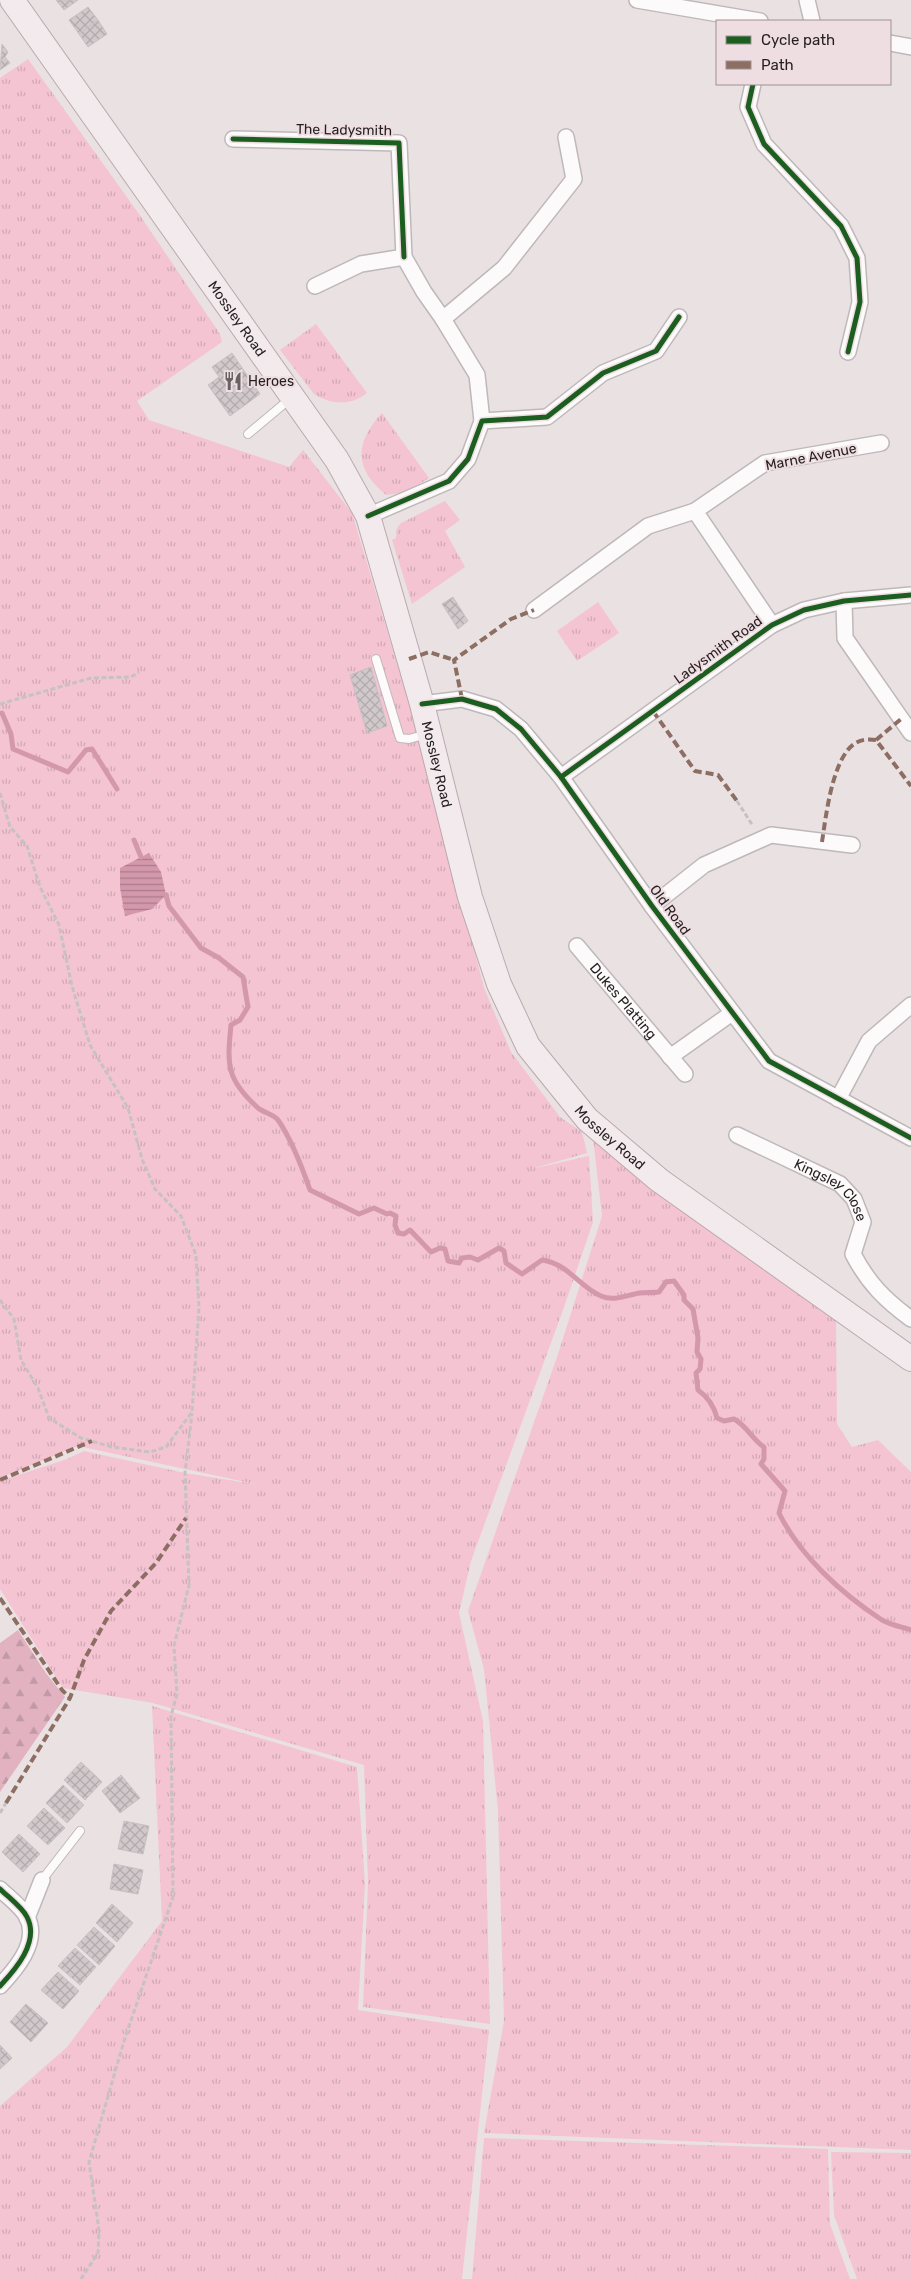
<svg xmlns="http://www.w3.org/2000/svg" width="911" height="2279" font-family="Rubik,sans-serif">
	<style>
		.grass { fill: url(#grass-tufts) }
		.forest { fill: url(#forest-firs) }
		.water { fill: url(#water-rules) }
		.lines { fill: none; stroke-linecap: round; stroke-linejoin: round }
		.stream { stroke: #d398ab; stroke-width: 5 }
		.building { fill: url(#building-cross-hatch); stroke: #c8c1c3 }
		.service-casing { stroke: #bfb8b9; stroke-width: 10 }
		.minor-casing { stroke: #bfb8b9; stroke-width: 18 }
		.primary-casing { stroke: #bba9af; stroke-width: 26 }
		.path { stroke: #c6c2c4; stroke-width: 3; stroke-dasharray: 5 2.5; stroke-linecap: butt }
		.service { stroke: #fcfafb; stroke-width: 8 }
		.minor { stroke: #fcfafb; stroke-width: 15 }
		.primary { stroke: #f2eaec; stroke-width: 24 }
		.quiet { stroke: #8d6e63; stroke-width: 4; stroke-dasharray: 8 4; stroke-linecap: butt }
		.cycleway-casing { stroke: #eedde1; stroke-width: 8 }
		.cycleway { stroke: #1b5e20; stroke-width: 5 }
		.labels { text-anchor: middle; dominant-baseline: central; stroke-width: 4; stroke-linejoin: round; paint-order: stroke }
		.street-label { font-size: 14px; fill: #241e20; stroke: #eedde1 }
		.poi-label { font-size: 14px; fill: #241e20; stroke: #eedde1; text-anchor: start }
	</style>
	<defs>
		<pattern id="grass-tufts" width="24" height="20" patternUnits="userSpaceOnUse" patternTransform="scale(1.25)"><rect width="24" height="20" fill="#f4c4d3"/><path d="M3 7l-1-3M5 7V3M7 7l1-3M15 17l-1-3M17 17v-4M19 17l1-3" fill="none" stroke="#d1a8b5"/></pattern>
		<pattern id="forest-firs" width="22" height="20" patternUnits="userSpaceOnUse" patternTransform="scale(1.25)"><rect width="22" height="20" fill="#e2b2c1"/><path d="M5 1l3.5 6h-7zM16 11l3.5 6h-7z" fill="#c299a6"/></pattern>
		<pattern id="water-rules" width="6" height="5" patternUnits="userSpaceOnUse" patternTransform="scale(1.25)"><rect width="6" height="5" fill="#d398ab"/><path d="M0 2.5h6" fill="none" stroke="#ab7b8b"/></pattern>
		<pattern id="building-cross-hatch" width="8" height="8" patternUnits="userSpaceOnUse" patternTransform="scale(1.25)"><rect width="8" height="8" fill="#d0c8ca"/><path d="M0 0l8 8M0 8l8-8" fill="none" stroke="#b2abad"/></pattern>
	</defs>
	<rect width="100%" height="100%" fill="#eae1e3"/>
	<g class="grass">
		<path d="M28,59L139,214L220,334L222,342L137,401L149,420L289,467L303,450L352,513L424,754L484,988L511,1052L560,1117L582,1132L587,1153L531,1169L589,1156L593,1222L563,1310L471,1561L459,1613L483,1721L490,2024L363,2007L368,1883L364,1765L153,1703L63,1688L0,1589V1481L67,1459L84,1451L185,1473L260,1485L78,1446L0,1478V78Z"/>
		<path d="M316,324L367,393C351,406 331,405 314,394L280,350Z"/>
		<path d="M382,413L429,478L407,492L386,495C354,469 354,443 382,413Z"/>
		<path d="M445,501L460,520L445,531L465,567L412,604L392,540L396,538L397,528L401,523Z"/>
		<path d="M598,602L619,633L577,661L557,631Z"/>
		<path d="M593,1138L836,1316L837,1424L852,1447L878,1440L911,1472V2150L484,2133L504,2021L498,1811L484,1669L468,1611L558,1354L602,1216Z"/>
		<path d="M152,1706L357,1767L365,1884L358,2010L489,2030L462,2279H0V2106L67,2047L162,1921Z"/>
		<path d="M484,2138L828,2149L830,2224L850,2279H472Z"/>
		<path d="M831,2152L911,2153V2279H857L834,2215Z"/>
	</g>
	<path class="forest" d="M18,1630L45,1672L65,1697L0,1792V1643Z"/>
	<path class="water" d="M149,853L161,872L166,895L152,909L125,916L120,888V868Z"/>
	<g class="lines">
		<g class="stream">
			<path d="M2,713L11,734L13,749L68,772L86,750L92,749L117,789"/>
			<path d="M134,840L141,857"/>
			<path d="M166,895L169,906L201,948L219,958L243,977L248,1007L240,1020L231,1025C227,1065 226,1079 258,1108C264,1113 274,1114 278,1120C292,1140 302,1167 310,1190L359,1214L374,1208L387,1214L390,1213L396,1216L395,1225L398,1233L404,1234L410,1230L431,1252L440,1248L445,1249L448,1261L459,1263L462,1258L470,1257L478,1260L499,1248L504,1251L506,1263L522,1274L542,1260C569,1264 579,1287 601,1296C614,1302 627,1295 640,1293C646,1292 652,1293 659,1292L666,1282L674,1281L684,1295V1300L693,1309L698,1338L697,1352L701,1359L700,1369L696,1373L698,1390C708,1397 714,1406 717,1418L724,1421L734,1419C747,1426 752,1439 764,1447V1459L761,1464L785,1491L779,1513C800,1556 842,1594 882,1620C891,1625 902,1627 911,1630"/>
		</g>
	</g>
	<g class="building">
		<path d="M56,0H78L64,10Z"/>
		<path d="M88,7L98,20L79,34L69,20Z"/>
		<path d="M98,20L107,34L88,47L79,34Z"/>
		<path d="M2,44L8,52L5,57L10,63L0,70Z"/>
		<path d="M232,353L260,394L230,416L208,385L219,377L212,367Z"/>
		<path d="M453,597L468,621L458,629L442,604Z"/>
		<path d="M371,667L387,726L367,733L350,675Z"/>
		<path d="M81,1762L102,1782L85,1800L64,1780Z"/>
		<path d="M121,1775L140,1798L120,1813L102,1791Z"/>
		<path d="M63,1785L84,1805L67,1823L46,1803Z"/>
		<path d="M44,1808L65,1828L48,1845L27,1826Z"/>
		<path d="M124,1821L149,1826L143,1854L118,1849Z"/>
		<path d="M19,1834L40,1854L23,1872L2,1852Z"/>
		<path d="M114,1864L143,1870L138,1894L110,1889Z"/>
		<path d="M112,1904L133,1923L117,1942L96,1923Z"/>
		<path d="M94,1927L115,1946L99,1965L77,1945Z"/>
		<path d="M75,1948L96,1967L80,1985L58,1966Z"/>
		<path d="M58,1972L79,1991L63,2009L41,1990Z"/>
		<path d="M26,2004L48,2023L31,2042L10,2022Z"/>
		<path d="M0,2045L12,2058L0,2069Z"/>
	</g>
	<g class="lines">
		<g class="service-casing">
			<g id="service">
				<path d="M248,434L291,398"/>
				<path d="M376,659L400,738L409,739L427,734"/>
				<path d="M42,1880L80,1831"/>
			</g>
		</g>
		<g class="minor-casing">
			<g id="minor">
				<path d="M637,0L760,21"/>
				<path d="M807,0L812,21"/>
				<path d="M890,43L911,47"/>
				<path d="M753,84L748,107L764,144L841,226L857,258L860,302L848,352"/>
				<path d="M233,139L399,143L404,257"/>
				<path d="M315,286L361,264L404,257L424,292L443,319L477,375L482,421"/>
				<path d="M443,319L504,268L574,179L566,137"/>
				<path d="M695,511L765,463L881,443"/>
				<path d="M368,516L449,481L468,459L482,421L547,417L603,373L656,351L679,317"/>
				<path d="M844,601L845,638L911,733"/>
				<path d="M534,610L648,526L695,511L772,625"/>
				<path d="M422,704L462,699L496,709L521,729L561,777L652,906L769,1061L911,1138"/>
				<path d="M561,777L772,625L804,610L844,601L911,595"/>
				<path d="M652,906L704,865L771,835L852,845"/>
				<path id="s1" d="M577,946L685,1074"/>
				<path d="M670,1057L732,1013"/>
				<path d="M838,1099L869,1041L911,1005"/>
				<path id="s2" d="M737,1135L840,1184L854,1199L863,1222L853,1254C868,1283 885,1300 911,1319"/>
				<path d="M0,1889C8,1897 22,1907 27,1917C40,1942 15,1970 0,1986"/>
				<path d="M27,1918L42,1880"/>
			</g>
		</g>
		<g class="primary-casing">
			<g id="primary">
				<path id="s3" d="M12,0L337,460L368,516L422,704L470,897L499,984L528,1046L587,1119L659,1180L911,1359"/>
			</g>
		</g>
		<g class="path">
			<path d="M0,704L91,678L131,677L139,672"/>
			<path d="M0,793L10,827L27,846L40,887L59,925L72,986L90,1045L128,1108L142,1159L155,1189L181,1216L196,1255L199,1307L192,1412L166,1447L150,1452L112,1447L81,1438L49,1418L38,1388L21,1360L14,1319L0,1300"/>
			<path d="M737,801L753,826"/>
			<path d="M0,1813L6,1803"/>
			<path d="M81,2279L98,2253L99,2230L89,2162L124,2041L173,1897L171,1716L177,1694L174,1646L189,1585L185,1473L192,1413"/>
		</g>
		<use href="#service" class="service"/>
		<use href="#minor" class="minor"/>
		<use href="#primary" class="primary"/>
		<g class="quiet">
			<path d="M409,659L429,652L454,660"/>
			<path d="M462,699L454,660L511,619L534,610"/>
			<path d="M653,711L695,771L718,775L737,801"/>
			<path d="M876,740L901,719"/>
			<path d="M822,842C826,816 832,760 854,744C861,739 869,739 876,740L911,786"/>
			<path d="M0,1480L92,1441"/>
			<path d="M0,1598L62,1690L70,1698"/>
			<path d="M6,1803L70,1698L84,1660L111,1611L156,1563L186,1518"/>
		</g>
		<g class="cycleway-casing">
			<g id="cycleway">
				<path d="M753,84L748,107L764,144L841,226L857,258L860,302L848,352"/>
				<path d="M233,139L399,143L404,257"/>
				<path d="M368,516L449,481L468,459L482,421L547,417L603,373L656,351L679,317"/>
				<path d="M422,704L462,699L496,709L521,729L561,777L652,906L769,1061L911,1138"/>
				<path d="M561,777L772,625L804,610L844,601L911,595"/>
				<path d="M0,1889C8,1897 22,1907 27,1917C40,1942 15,1970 0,1986"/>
			</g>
		</g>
		<use href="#cycleway" class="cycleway"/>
	</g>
	<defs>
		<g id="restaurant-bare" transform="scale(1.5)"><path d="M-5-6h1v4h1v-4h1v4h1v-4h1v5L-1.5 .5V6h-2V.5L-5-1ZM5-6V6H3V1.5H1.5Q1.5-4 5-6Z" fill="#696264" stroke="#eedde1" stroke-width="2.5" paint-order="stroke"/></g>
	</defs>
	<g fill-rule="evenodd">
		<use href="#restaurant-bare" x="233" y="381"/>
	</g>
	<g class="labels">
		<g class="street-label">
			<text transform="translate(344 130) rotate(1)">The Ladysmith</text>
			<text stroke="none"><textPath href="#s3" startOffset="390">Mossley Road</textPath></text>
			<text transform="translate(811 457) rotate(-11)">Marne Avenue</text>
			<text transform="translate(718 650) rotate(-36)">Ladysmith Road</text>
			<text stroke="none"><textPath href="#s3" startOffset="885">Mossley Road</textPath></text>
			<text transform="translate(670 910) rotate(54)">Old Road</text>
			<text stroke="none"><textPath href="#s1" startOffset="72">Dukes Platting</textPath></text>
			<text stroke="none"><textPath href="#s3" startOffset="1305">Mossley Road</textPath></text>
			<text stroke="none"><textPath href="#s2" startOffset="111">Kingsley Close</textPath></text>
		</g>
		<g class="poi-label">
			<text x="248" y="381">Heroes</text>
		</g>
	</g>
	<rect x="716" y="20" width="175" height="65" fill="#eedde1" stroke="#9d9194"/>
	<rect x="726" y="36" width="25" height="8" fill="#1b5e20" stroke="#9d9194"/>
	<text x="761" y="45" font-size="15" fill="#241e20">Cycle path</text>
	<rect x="726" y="61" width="25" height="8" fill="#8d6e63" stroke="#9d9194"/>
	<text x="761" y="70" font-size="15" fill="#241e20">Path</text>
</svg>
